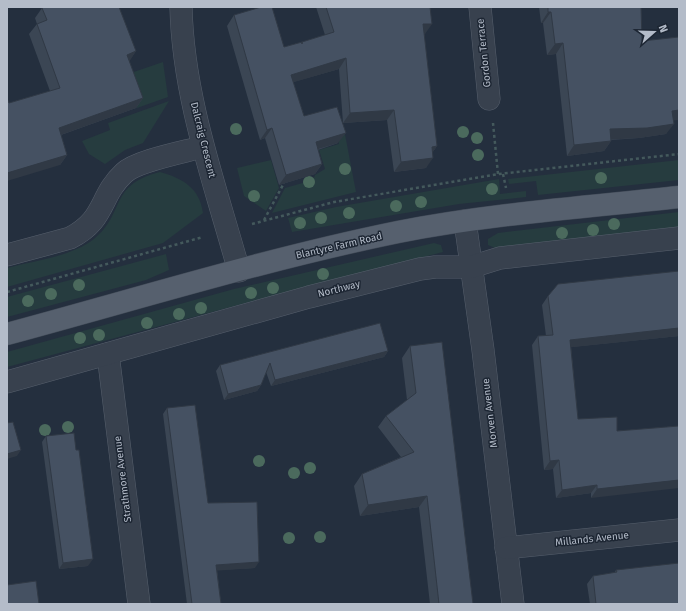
<svg xmlns="http://www.w3.org/2000/svg" width="686" height="611" font-family="'Fira Sans',sans-serif">
	<style>
		.green { fill: #263c3f }
		.lines { fill: none; stroke-linecap: round; stroke-linejoin: round }
		.minor-casing { stroke: #565f6c; stroke-width: 23 }
		.major-casing { stroke: #414a57; stroke-width: 23 }
		.path { stroke: #44595c; stroke-width: 2.5; stroke-dasharray: 3 3; stroke-linecap: butt }
		.minor { stroke: #38414e; stroke-width: 22 }
		.major { stroke: #56606e; stroke-width: 22 }
		.tree { fill: #4b6a5d }
		.wall { fill: #3b4654 }
		.shaded-wall { fill: #303945 }
		.building { fill: #455162; stroke: #303945 }
		.labels { text-anchor: middle; dominant-baseline: central; stroke-width: 3; stroke-linejoin: round; paint-order: stroke }
		.street-label { font-size: 10px; fill: #b4bcc9; stroke: #1d2633 }
	</style>
	<rect width="100%" height="100%" fill="#242f3e"/>
	<g class="green">
		<path d="M163,62L168,97L137,108L125,75Z"/>
		<path d="M169,101L143,143L125,150L105,164L89,154L82,141L110,130L108,123Z"/>
		<path d="M344,129L356,192L272,213L285,188L313,180L315,175L325,169L319,150L339,144L336,131Z"/>
		<path d="M271,160L279,188L266,211L244,196L237,168Z"/>
		<path d="M679,160V180L538,195L536,181L509,184L508,179Z"/>
		<path d="M160,172C182,178 200,188 203,213L163,243L7,287V268C33,261 73,256 94,239C126,213 108,185 160,172Z"/>
		<path d="M499,179L500,194L526,191V197L459,204L292,232L288,218L336,207Z"/>
		<path d="M679,212V227L495,248L488,245V239L498,233Z"/>
		<path d="M434,243L441,245L443,252L291,291L7,367V352L234,289Z"/>
		<path d="M166,254L169,270L146,280L7,317V297Z"/>
	</g>
	<g class="lines">
		<g class="minor-casing">
			<g id="minor">
				<path d="M181,7C183,98 215,184 239,271"/>
				<path d="M480,7L489,99"/>
				<path d="M465,221L483,350L513,604"/>
				<path d="M7,255L70,238C106,220 99,196 124,173C136,161 184,152 202,147"/>
				<path d="M108,354L139,604"/>
				<path d="M7,382L309,297L420,269L435,267H471L500,258L679,238"/>
				<path d="M506,548L679,530"/>
			</g>
		</g>
		<g class="major-casing">
			<path id="major" d="M7,334C137,299 266,259 398,232C490,214 586,207 679,197"/>
		</g>
		<g class="path">
			<path d="M493,123L498,174"/>
			<path d="M503,174L506,188"/>
			<path d="M264,220L284,183"/>
			<path d="M252,224L334,202L499,174L679,154"/>
			<path d="M7,292L203,237"/>
		</g>
		<use href="#minor" class="minor"/>
		<use href="#major" class="major"/>
	</g>
	<g class="tree">
		<circle cx="236" cy="129" r="6"/>
		<circle cx="463" cy="132" r="6"/>
		<circle cx="477" cy="138" r="6"/>
		<circle cx="478" cy="155" r="6"/>
		<circle cx="345" cy="169" r="6"/>
		<circle cx="601" cy="178" r="6"/>
		<circle cx="309" cy="182" r="6"/>
		<circle cx="492" cy="189" r="6"/>
		<circle cx="254" cy="196" r="6"/>
		<circle cx="421" cy="202" r="6"/>
		<circle cx="396" cy="206" r="6"/>
		<circle cx="349" cy="213" r="6"/>
		<circle cx="321" cy="218" r="6"/>
		<circle cx="300" cy="223" r="6"/>
		<circle cx="614" cy="224" r="6"/>
		<circle cx="593" cy="230" r="6"/>
		<circle cx="562" cy="233" r="6"/>
		<circle cx="323" cy="274" r="6"/>
		<circle cx="79" cy="285" r="6"/>
		<circle cx="273" cy="288" r="6"/>
		<circle cx="251" cy="293" r="6"/>
		<circle cx="51" cy="294" r="6"/>
		<circle cx="28" cy="301" r="6"/>
		<circle cx="201" cy="308" r="6"/>
		<circle cx="179" cy="314" r="6"/>
		<circle cx="147" cy="323" r="6"/>
		<circle cx="99" cy="335" r="6"/>
		<circle cx="80" cy="338" r="6"/>
		<circle cx="68" cy="427" r="6"/>
		<circle cx="45" cy="430" r="6"/>
		<circle cx="259" cy="461" r="6"/>
		<circle cx="310" cy="468" r="6"/>
		<circle cx="294" cy="473" r="6"/>
		<circle cx="320" cy="537" r="6"/>
		<circle cx="289" cy="538" r="6"/>
	</g>
	<g class="wall">
		<path d="M316,7H430L425,34H424L437,146L432,153L426,168L394,172L387,120L343,123L339,69L293,82L304,116L338,143L318,150L322,164L315,174L279,185L265,138L260,140L227,26L234,15L284,47L302,42L325,35Z"/>
		<path d="M539,7H641L642,41L679,37V120H673L666,134L639,138L611,140V141L604,151L567,156L556,54L547,55L543,23H541Z"/>
		<path d="M42,8L136,51L129,61L143,98L136,108L61,135L67,155L60,165L9,103L50,91L29,34L37,24L35,18Z"/>
		<path d="M548,296L679,336L571,347L578,419L617,431L679,426L591,498V493L556,498L553,469L544,470L532,345L538,336H546L542,305Z"/>
		<path d="M410,346L473,604H430L419,507L360,516L354,486L362,474L401,457L378,427L386,416L407,400L402,358Z"/>
		<path d="M388,351L384,357L271,386L266,372L261,385L257,391L224,400L216,371L220,365Z"/>
		<path d="M167,408L208,503L255,568L217,570L221,604H187L163,414Z"/>
		<path d="M46,436L88,566L59,569L42,442Z"/>
		<path d="M616,570L679,604H590L587,584L593,576L614,573Z"/>
	</g>
	<g class="shaded-wall">
		<path d="M548,12H551L543,23H541Z"/>
		<path d="M423,24H432L425,34L416,35Z"/>
		<path d="M563,43L556,54L547,55L555,44Z"/>
		<path d="M136,51L129,62L127,55Z"/>
		<path d="M346,58L339,69L284,85L291,75Z"/>
		<path d="M143,98L136,108L52,138L59,128Z"/>
		<path d="M394,110L387,120L343,123L350,113Z"/>
		<path d="M679,110V120L665,121L672,111Z"/>
		<path d="M674,124L666,134L639,138L602,140L610,129Z"/>
		<path d="M272,128L265,138L260,140L267,130Z"/>
		<path d="M346,133L338,143L308,152L316,142Z"/>
		<path d="M611,141L604,151L567,156L574,145Z"/>
		<path d="M437,146L430,156L432,147Z"/>
		<path d="M67,155L60,165L7,181V173Z"/>
		<path d="M433,158L426,168L394,172L401,162Z"/>
		<path d="M322,164L315,174L279,185L286,175Z"/>
		<path d="M679,328V336L564,348L570,340Z"/>
		<path d="M388,351L384,357L271,386L275,380Z"/>
		<path d="M261,385L257,391L224,400L228,394Z"/>
		<path d="M21,450L17,456L7,459V454Z"/>
		<path d="M559,460L553,469L544,470L550,461Z"/>
		<path d="M679,480V488L591,498L597,489Z"/>
		<path d="M597,485L591,493L556,498L562,490Z"/>
		<path d="M427,496L419,507L360,516L368,505Z"/>
		<path d="M93,559L88,566L59,569L63,563Z"/>
		<path d="M259,562L255,568L212,571L216,565Z"/>
	</g>
	<g class="building">
		<path d="M44,7H119L136,51L127,55L143,98L59,128L67,155L7,173V98L9,103L60,88L37,24L47,20L42,8Z"/>
		<path d="M261,7H272L284,47L302,42V44V42L334,32L326,7H430L432,24H423L437,146L432,147L433,158L401,162L394,110L350,113L346,58L291,75L304,116L337,107L346,133L316,142L322,164L286,175L272,128L267,130L234,15Z"/>
		<path d="M548,7H641L642,41L679,37V110L672,111L674,124L647,128L610,129L611,141L574,145L563,43L555,44L551,12H548Z"/>
		<path d="M679,271V328L570,340L578,419L617,417V431L679,426V480L597,489V485L562,490L559,460L550,461L538,336L553,335L548,296L558,284Z"/>
		<path d="M380,323L388,351L275,380L270,363L261,385L228,394L220,365Z"/>
		<path d="M442,342L473,604H439L427,496L368,505L362,474L414,452L386,416L416,393L410,346Z"/>
		<path d="M195,405L208,503L257,502L259,562L216,565L221,604H192L167,408Z"/>
		<path d="M13,422L21,450L7,454V423Z"/>
		<path d="M74,433L76,450H79L93,559L63,563L46,436Z"/>
		<path d="M679,563V604H596L593,576L617,572L616,570Z"/>
		<path d="M36,581L39,604H7V585Z"/>
	</g>
	<g class="labels">
		<g class="street-label">
			<text transform="translate(484 53) rotate(-96)">Gordon Terrace</text>
			<text transform="translate(203 140) rotate(76)">Dalcraig Crescent</text>
			<text transform="translate(339 246) rotate(-13)">Blantyre Farm Road</text>
			<text transform="translate(339 289) rotate(-14)">Northway</text>
			<text transform="translate(490 413) rotate(-97)">Morven Avenue</text>
			<text transform="translate(123 479) rotate(-97)">Strathmore Avenue</text>
			<text transform="translate(592 539) rotate(-6)">Millands Avenue</text>
		</g>
	</g>
	<rect width="686" height="611" fill="none" stroke="#b4bcc9" stroke-width="16"/>
	<g transform="translate(654 32) rotate(70)" stroke="#1d2633" stroke-width="3" paint-order="stroke">
	<path d="M0-3L7 15L0 10L-7 15Z" fill="#b4bcc9"/>
	<text y="-6" font-size="11" font-weight="bold" text-anchor="middle" fill="#b4bcc9">N</text>
	</g>
</svg>
